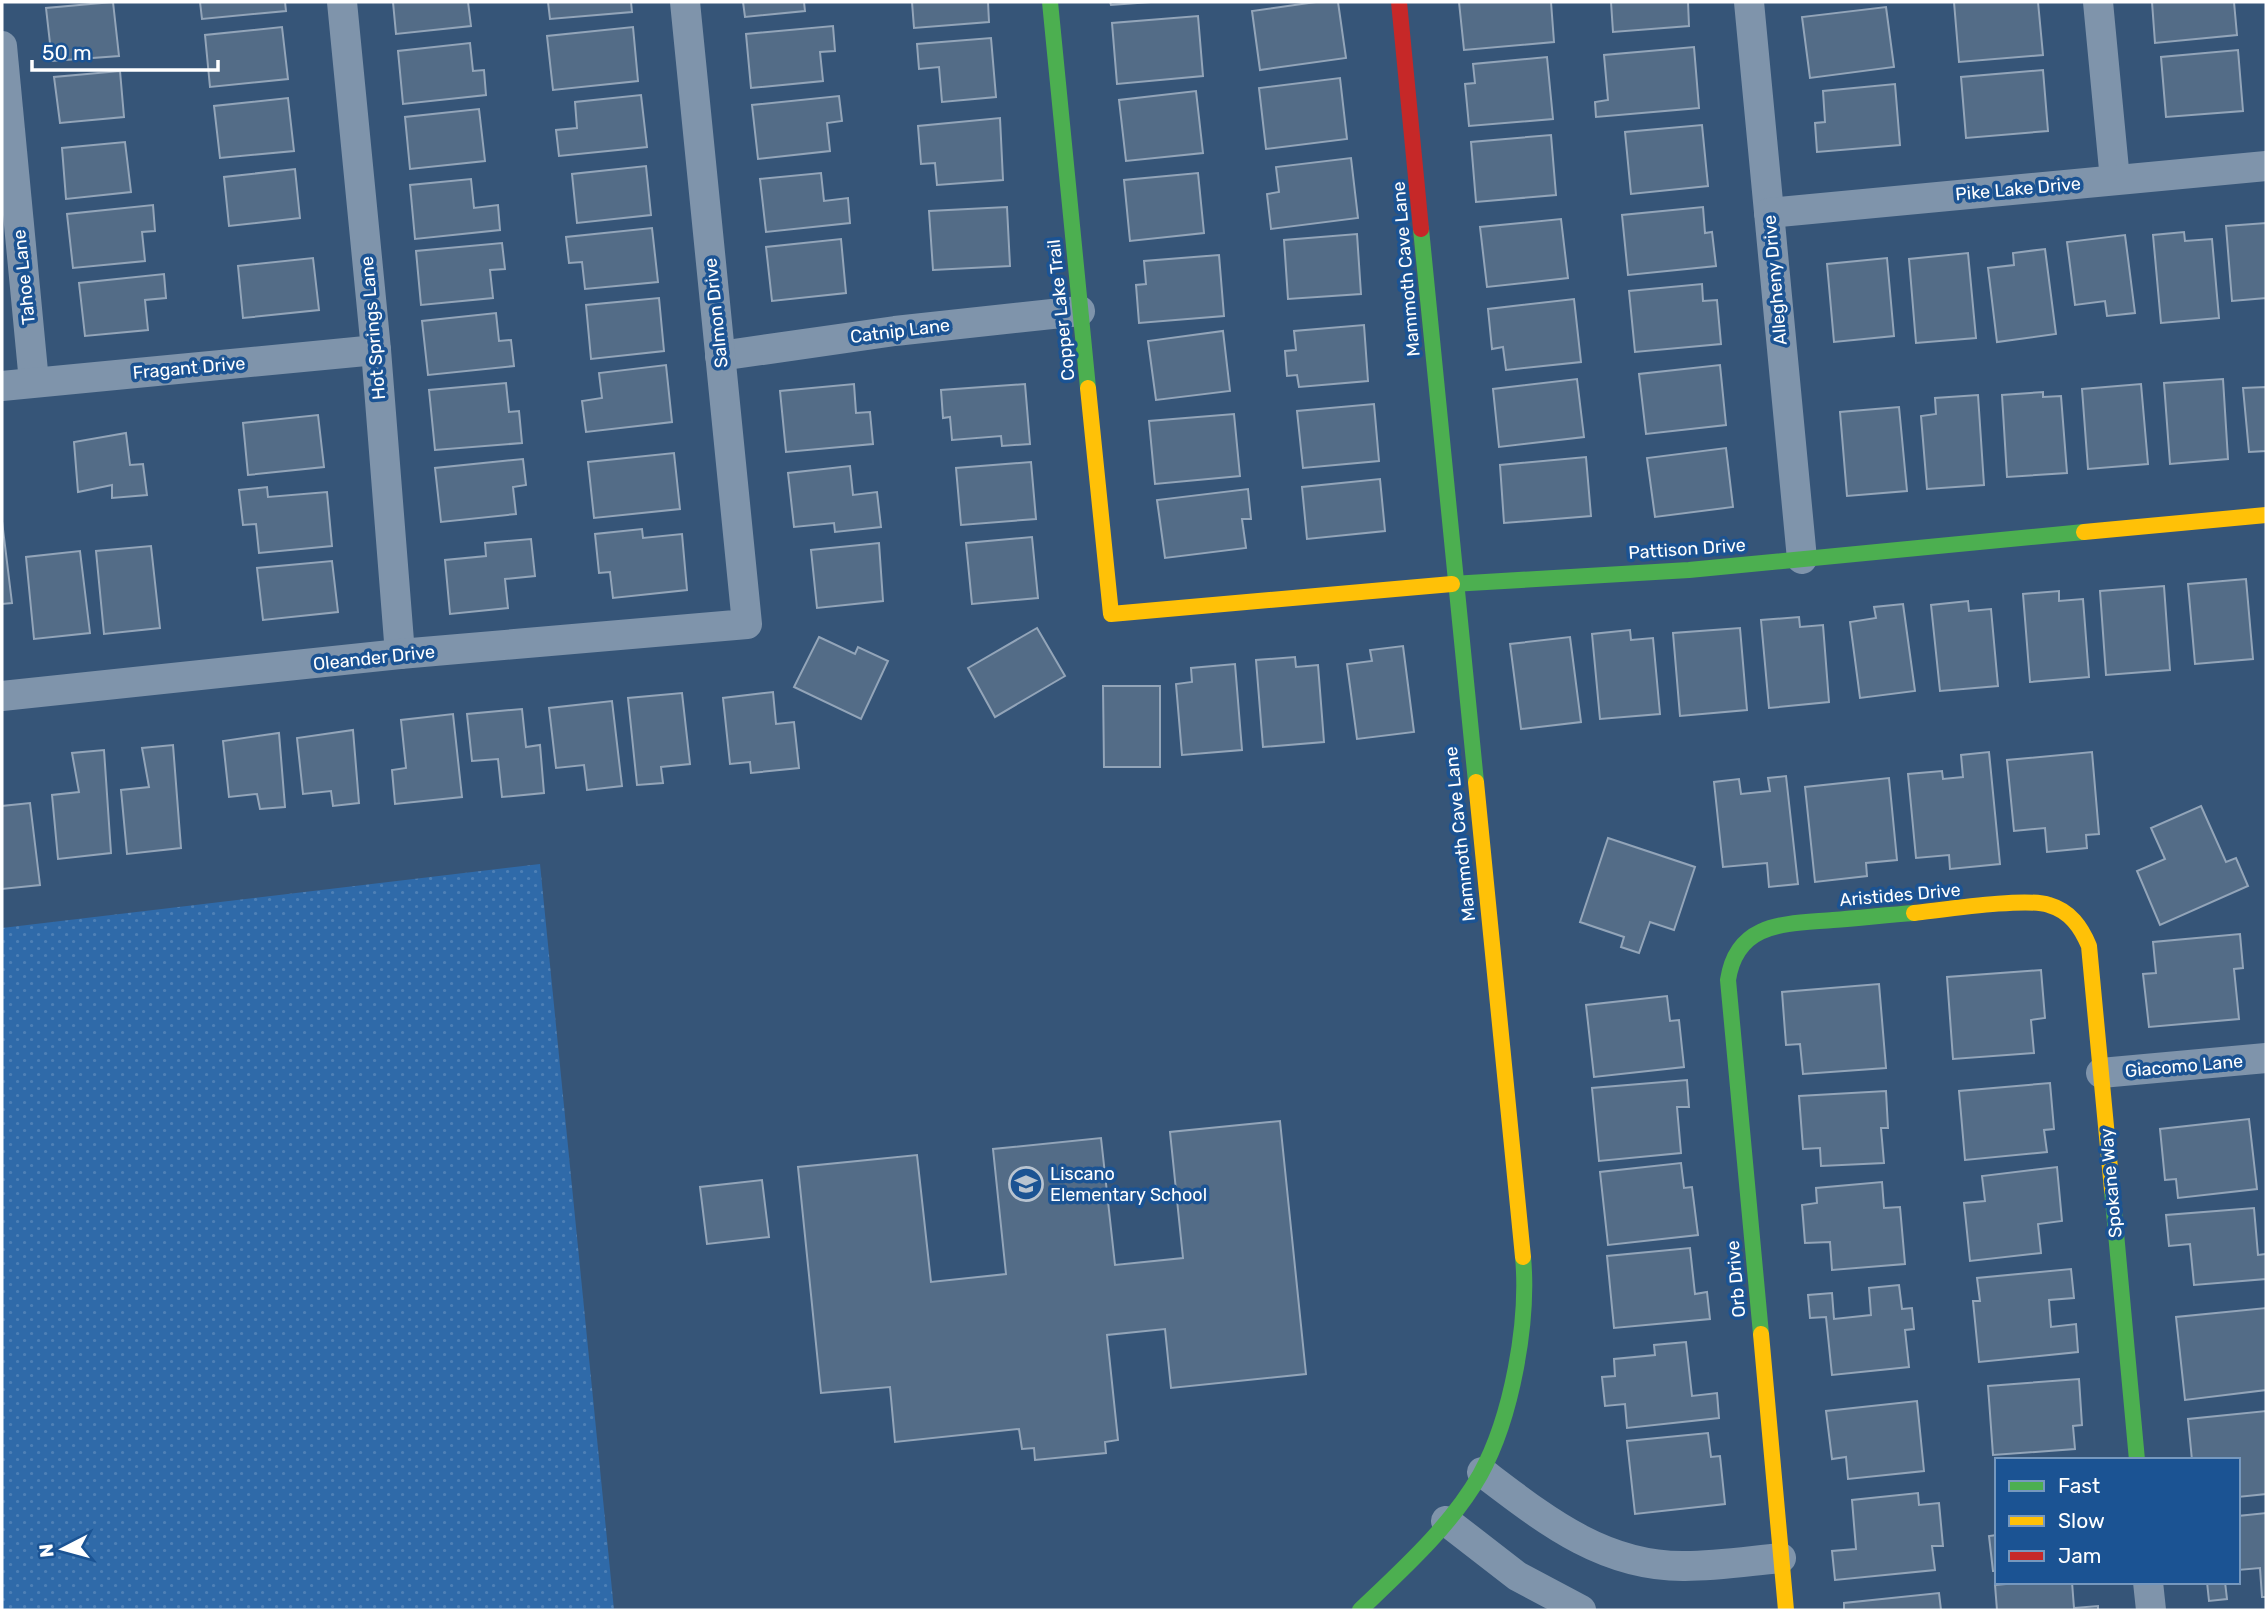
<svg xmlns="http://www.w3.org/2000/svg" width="2268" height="1612" font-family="Rubik,sans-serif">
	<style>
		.grass { fill: url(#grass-dots) }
		.building { fill: #536c87; stroke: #93a5b9; stroke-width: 2 }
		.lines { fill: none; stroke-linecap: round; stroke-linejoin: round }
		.street { stroke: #7f94ab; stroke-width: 30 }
		.fast { stroke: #4caf50; stroke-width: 16 }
		.slow { stroke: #ffc107; stroke-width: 16 }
		.jam { stroke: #c62828; stroke-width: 16 }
		.labels { text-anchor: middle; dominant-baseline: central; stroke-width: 7; stroke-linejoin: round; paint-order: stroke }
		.street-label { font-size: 18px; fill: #fff; stroke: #1b5393 }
		.poi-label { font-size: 18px; fill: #fff; stroke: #1b5393; text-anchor: start }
	</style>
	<defs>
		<pattern id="grass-dots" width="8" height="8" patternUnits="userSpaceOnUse" patternTransform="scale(1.75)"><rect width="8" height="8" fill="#2f6aa9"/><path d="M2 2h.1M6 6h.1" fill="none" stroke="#4e80b6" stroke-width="1.8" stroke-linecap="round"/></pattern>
	</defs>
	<rect width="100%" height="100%" fill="#365578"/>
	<path class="grass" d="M540,864L614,1610H2V928Z"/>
	<g class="building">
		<path d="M113,2L119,56L52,61L46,8Z"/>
		<path d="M200,2H285L286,11L202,19Z"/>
		<path d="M393,2H468L471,26L396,34Z"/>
		<path d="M548,2H631L632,12L550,19Z"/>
		<path d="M743,2H804L805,11L745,17Z"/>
		<path d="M912,2H988L989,22L914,28Z"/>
		<path d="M1110,2H1151L1111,5Z"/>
		<path d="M1316,2H1338L1346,58L1260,70L1252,11Z"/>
		<path d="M1459,2H1551L1554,42L1464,50Z"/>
		<path d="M1611,2H1688L1689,26L1613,32Z"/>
		<path d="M1954,2H2038L2043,55L1959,62Z"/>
		<path d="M2152,2H2234L2237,35L2155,43Z"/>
		<path d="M1886,7L1894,67L1810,78L1802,17Z"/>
		<path d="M1198,16L1203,76L1117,84L1112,23Z"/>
		<path d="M833,26L835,51L820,52L823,81L751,88L746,34Z"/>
		<path d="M282,27L288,79L210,87L205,35Z"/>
		<path d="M633,27L638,81L553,90L547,36Z"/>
		<path d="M991,38L996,97L942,102L939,67L919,69L917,44Z"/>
		<path d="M470,43L473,71L484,70L486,95L403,104L398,51Z"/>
		<path d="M1694,47L1699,108L1596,117L1595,102L1608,100L1604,55Z"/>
		<path d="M2238,50L2243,111L2166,117L2161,57Z"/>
		<path d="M1547,57L1553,119L1469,126L1465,84L1475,83L1473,64Z"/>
		<path d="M2043,70L2048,131L1966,138L1961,77Z"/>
		<path d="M120,71L124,117L60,123L54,77Z"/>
		<path d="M1340,78L1347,139L1266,149L1259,88Z"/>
		<path d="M1895,84L1900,145L1817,152L1815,123L1825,122L1823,91Z"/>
		<path d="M1196,91L1203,153L1126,161L1119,100Z"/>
		<path d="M641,95L647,147L559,156L556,130L577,128L575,102Z"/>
		<path d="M839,96L842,121L827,123L830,151L758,159L752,105Z"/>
		<path d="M288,98L294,151L220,158L214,106Z"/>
		<path d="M479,109L485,161L410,169L405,117Z"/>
		<path d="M1000,118L1003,180L937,185L935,163L921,164L918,126Z"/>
		<path d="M1702,125L1708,186L1631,194L1625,132Z"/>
		<path d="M1551,135L1556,195L1476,202L1471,142Z"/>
		<path d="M125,142L131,192L66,199L62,148Z"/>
		<path d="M1351,158L1358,218L1271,229L1267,194L1279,192L1276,167Z"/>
		<path d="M646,166L651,215L577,223L572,174Z"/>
		<path d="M295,169L300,218L229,226L224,177Z"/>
		<path d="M821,173L824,201L848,198L850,223L766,232L760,179Z"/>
		<path d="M1198,173L1204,233L1130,241L1124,180Z"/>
		<path d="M471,179L474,208L498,205L500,230L415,239L410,185Z"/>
		<path d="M153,205L155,231L142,232L145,261L73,268L67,214Z"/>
		<path d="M1007,207L1010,266L933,270L929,211Z"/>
		<path d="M1703,207L1705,233L1712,232L1716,266L1628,275L1622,215Z"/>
		<path d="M1561,219L1568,278L1487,287L1480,227Z"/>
		<path d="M2266,223V298L2232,301L2226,226Z"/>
		<path d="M652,228L658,282L585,289L582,262L569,263L566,237Z"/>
		<path d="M2184,232L2185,241L2212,239L2219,318L2161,323L2153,235Z"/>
		<path d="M1357,234L1361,294L1288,299L1284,240Z"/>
		<path d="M2125,235L2135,313L2107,316L2105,301L2075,305L2067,242Z"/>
		<path d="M841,239L846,293L772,301L766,247Z"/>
		<path d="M502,243L505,269L490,270L493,298L421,305L416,251Z"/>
		<path d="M2045,249L2056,334L1997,342L1988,268L2014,265L2013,253Z"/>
		<path d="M1968,253L1976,338L1916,343L1909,259Z"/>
		<path d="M1219,255L1224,316L1139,323L1136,285L1146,284L1144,261Z"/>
		<path d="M313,258L319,310L243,318L238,266Z"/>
		<path d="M1887,258L1894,336L1834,342L1827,264Z"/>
		<path d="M164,274L166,298L145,300L148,330L85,336L79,283Z"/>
		<path d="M1702,284L1703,301L1717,300L1721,344L1635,352L1629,291Z"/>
		<path d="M659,298L664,351L591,359L586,305Z"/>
		<path d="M1574,299L1581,362L1506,370L1503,347L1492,349L1488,309Z"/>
		<path d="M496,313L499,341L511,340L514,366L428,375L422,321Z"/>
		<path d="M1364,325L1368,381L1299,387L1297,375L1287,376L1285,351L1296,350L1294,331Z"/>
		<path d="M1223,331L1230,391L1156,400L1148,341Z"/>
		<path d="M666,365L672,422L586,432L582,401L602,398L599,373Z"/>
		<path d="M1720,365L1726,425L1646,434L1639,374Z"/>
		<path d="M1577,379L1584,437L1499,447L1493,389Z"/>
		<path d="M2223,379L2228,459L2170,464L2164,383Z"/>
		<path d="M506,383L509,412L519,411L522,443L435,450L429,390Z"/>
		<path d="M854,384L856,413L870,412L873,444L786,452L780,391Z"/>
		<path d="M1025,384L1030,444L1002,446L1001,436L952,440L950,417L943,418L941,390Z"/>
		<path d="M2141,384L2148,464L2088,469L2082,389Z"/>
		<path d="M2266,387V451L2249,452L2243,388Z"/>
		<path d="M2043,392V397L2061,396L2067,473L2007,477L2002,395Z"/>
		<path d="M1978,395L1984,485L1927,489L1921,416L1936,414L1935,398Z"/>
		<path d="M1374,404L1379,461L1303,468L1297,411Z"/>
		<path d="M1899,407L1907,491L1847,496L1840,412Z"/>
		<path d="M1234,414L1240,476L1155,484L1149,421Z"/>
		<path d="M318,415L324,467L248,475L243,423Z"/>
		<path d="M126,433L130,465L143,464L147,495L112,498V485L78,492L74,442Z"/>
		<path d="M1726,448L1733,507L1655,517L1647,458Z"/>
		<path d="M674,453L680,509L594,518L588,462Z"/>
		<path d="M1586,457L1591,516L1504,523L1500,465Z"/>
		<path d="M523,459L526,485L513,487L516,514L441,522L435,468Z"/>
		<path d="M1031,462L1036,519L961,525L956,468Z"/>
		<path d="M850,466L853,495L877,492L881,527L835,532L834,523L794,527L788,473Z"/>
		<path d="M1380,479L1385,531L1307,539L1302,487Z"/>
		<path d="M267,487L268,497L327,492L332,546L259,553L256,524L243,525L239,490Z"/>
		<path d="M1248,489L1251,519H1242L1246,548L1165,558L1157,500Z"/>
		<path d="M2,521L12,603L2,604Z"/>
		<path d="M642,529L643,538L682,534L687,590L613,598L610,572L599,573L595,534Z"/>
		<path d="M1032,537L1038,598L972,604L966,543Z"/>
		<path d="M531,539L535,576L505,579L508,608L450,614L445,560L486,556L485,543Z"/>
		<path d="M879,543L883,601L817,608L811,550Z"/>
		<path d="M151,546L160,628L104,634L96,551Z"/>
		<path d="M80,551L90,633L34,639L26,557Z"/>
		<path d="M332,561L338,612L263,620L257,568Z"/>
		<path d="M2246,579L2253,659L2195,664L2188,584Z"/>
		<path d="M2164,586L2170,670L2106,675L2100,591Z"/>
		<path d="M2059,591V601L2083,599L2089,677L2030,682L2023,594Z"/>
		<path d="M1968,601L1969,611L1991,609L1998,686L1940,691L1931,605Z"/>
		<path d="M1903,604L1915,691L1860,698L1850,622L1876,618L1874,607Z"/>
		<path d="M1799,617L1800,627L1823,625L1829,702L1769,708L1761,620Z"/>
		<path d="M1037,628L1065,676L995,717L968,668Z"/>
		<path d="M1740,628L1747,710L1680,716L1673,633Z"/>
		<path d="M1630,630L1631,640L1653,638L1660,714L1600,719L1592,634Z"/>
		<path d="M819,637L855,654L858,647L888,661L861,719L794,687Z"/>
		<path d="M1570,637L1581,722L1521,729L1510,644Z"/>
		<path d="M1403,646L1414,732L1357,739L1347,664L1372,661L1370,650Z"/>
		<path d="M1295,657L1296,667L1318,665L1324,742L1263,747L1256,660Z"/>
		<path d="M1235,664L1242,750L1182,755L1176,684L1192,682L1191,668Z"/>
		<path d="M1103,686H1160V767H1104Z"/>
		<path d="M773,692L776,724L794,722L799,768L751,773L750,762L730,764L723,698Z"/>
		<path d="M682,693L690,764L661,767L663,783L637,785L628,698Z"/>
		<path d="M612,701L622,786L587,790L584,765L556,768L549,708Z"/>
		<path d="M522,709L526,747L540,745L544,793L502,797L498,759L472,761L467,714Z"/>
		<path d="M453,714L462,797L395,804L392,770L406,768L401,720Z"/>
		<path d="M353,730L359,803L333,806L331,791L303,794L297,738Z"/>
		<path d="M279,733L285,807L260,809L257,794L229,797L223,741Z"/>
		<path d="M173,745L181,848L127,854L121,790L149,787L142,748Z"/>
		<path d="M104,750L111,853L58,859L52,795L79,792L72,753Z"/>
		<path d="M1989,752L2000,864L1950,869L1949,855L1916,858L1908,774L1942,771L1943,779L1963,777L1961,755Z"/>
		<path d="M2092,752L2099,834L2086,835L2087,848L2047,852L2045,828L2014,831L2007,760Z"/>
		<path d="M1786,776L1798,884L1769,887L1767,863L1723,867L1714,782L1739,779L1741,794L1770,791L1768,778Z"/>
		<path d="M1889,778L1897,860L1866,863L1867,876L1815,882L1805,787Z"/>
		<path d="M30,803L40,885L2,889V806Z"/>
		<path d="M2201,806L2226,862L2236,858L2248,886L2160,925L2137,871L2165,859L2151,828Z"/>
		<path d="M1608,838L1695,867L1674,930L1650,922L1639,953L1621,947L1624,937L1580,922Z"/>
		<path d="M2240,934L2243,968L2234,969L2239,1019L2149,1027L2143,974L2156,973L2153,942Z"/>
		<path d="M2041,970L2045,1018L2031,1020L2034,1053L1953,1059L1947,977Z"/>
		<path d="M1879,984L1886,1068L1803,1074L1800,1044L1786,1045L1782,992Z"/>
		<path d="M1667,996L1670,1021L1679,1020L1684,1067L1594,1077L1586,1005Z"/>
		<path d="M1687,1080L1689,1107H1677L1681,1153L1599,1161L1592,1088Z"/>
		<path d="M2050,1083L2054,1129L2044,1130L2047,1152L1965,1160L1959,1091Z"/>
		<path d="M1886,1091L1888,1128H1881L1884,1163L1821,1166L1820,1148L1803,1149L1799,1096Z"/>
		<path d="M2249,1119L2257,1189L2178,1198L2176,1179L2165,1180L2160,1129Z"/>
		<path d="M1280,1121L1306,1374L1171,1388L1165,1329L1107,1335L1118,1440L1105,1442L1106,1453L1035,1460L1034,1448L1022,1449L1019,1429L895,1442L890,1387L821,1393L798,1167L917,1155L931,1282L1006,1274L993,1149L1101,1138L1115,1265L1183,1258L1170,1132Z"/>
		<path d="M1681,1163L1684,1188L1692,1187L1698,1235L1608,1245L1600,1172Z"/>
		<path d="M2057,1167L2062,1221L2038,1224L2041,1253L1970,1261L1964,1203L1985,1201L1982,1176Z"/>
		<path d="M762,1180L769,1237L707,1244L700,1187Z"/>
		<path d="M1882,1182L1884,1208L1900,1207L1905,1264L1832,1270L1830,1242L1805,1243L1802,1205L1817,1203L1816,1188Z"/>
		<path d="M2254,1208L2258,1255L2266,1254V1279L2194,1285L2190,1244L2169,1246L2166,1215Z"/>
		<path d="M1690,1248L1695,1294L1707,1292L1710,1319L1614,1328L1607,1256Z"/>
		<path d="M2071,1269L2074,1298L2049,1300L2051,1327L2076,1324L2078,1352L1979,1362L1973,1301H1980L1977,1278Z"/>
		<path d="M1899,1285L1902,1309L1912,1308L1914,1329L1905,1330L1909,1367L1832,1375L1826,1317L1810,1318L1808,1295L1832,1293L1834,1319L1871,1315L1869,1288Z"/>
		<path d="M2266,1308V1390L2185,1400L2176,1317Z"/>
		<path d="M1686,1342L1692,1396L1717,1393L1719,1418L1627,1428L1625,1404L1605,1406L1602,1377L1615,1376L1614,1359L1655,1355L1654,1345Z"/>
		<path d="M2079,1379L2082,1425L2073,1426L2075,1449L1993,1455L1988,1386Z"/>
		<path d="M1917,1401L1924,1471L1848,1479L1846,1457L1832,1459L1826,1411Z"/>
		<path d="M2266,1411V1494L2238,1497V1460H2192L2188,1419Z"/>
		<path d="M1708,1433L1711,1457L1720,1456L1725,1504L1635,1514L1627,1441Z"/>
		<path d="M1918,1493L1919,1505L1939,1503L1943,1546H1932L1935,1570L1835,1580L1832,1551L1856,1549L1852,1500Z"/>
		<path d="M2266,1513V1597H2262L2260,1568L2238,1570V1516Z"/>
		<path d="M1997,1535V1571H1993L1989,1536Z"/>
		<path d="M2028,1582H2072L2074,1608L2098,1606V1610H1997L1995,1585Z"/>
		<path d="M2207,1582H2225L2227,1599L2209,1601Z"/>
		<path d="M1939,1593L1941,1610H1844V1603Z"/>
	</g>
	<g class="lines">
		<g class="street">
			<path d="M342,2L376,350L400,654"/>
			<path d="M1749,2L1802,559"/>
			<path d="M2098,2L2115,180"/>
			<path d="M2,46L34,382"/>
			<path d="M1769,213L2266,166"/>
			<path d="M720,356L895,331L1080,311"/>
			<path d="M2,386L376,350"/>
			<path d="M2,696L400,654L747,624L685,2"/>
			<path d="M2101,1073L2266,1058"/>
			<path d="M1482,1472C1544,1519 1603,1567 1685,1566C1717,1566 1749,1561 1781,1558"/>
			<path d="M1446,1521L1517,1576L1581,1610"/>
			<path d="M2148,1582L2151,1610"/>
		</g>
		<g class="fast">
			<path d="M1050,2L1088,388"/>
			<path d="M1421,229L1476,782"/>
			<path d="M1452,584L1689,570L2084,532"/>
			<path d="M2112,1190L2137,1460"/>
			<path d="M1761,1334L1728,980C1737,921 1786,924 1833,920C1860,918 1887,915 1914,913"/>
			<path d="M1360,1610C1402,1570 1451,1526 1480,1475C1512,1417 1529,1322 1523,1257"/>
		</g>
		<g class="slow">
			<path d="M1088,388L1111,614L1452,584"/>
			<path d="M2084,532L2266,515"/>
			<path d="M1476,782L1523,1257"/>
			<path d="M1914,913C1942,910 2026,897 2049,905C2070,911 2081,927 2089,946L2112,1190"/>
			<path d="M1761,1334L1786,1610"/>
		</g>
		<path class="jam" d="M1399,2L1421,229"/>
	</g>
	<defs>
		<g id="school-ring" transform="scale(1.75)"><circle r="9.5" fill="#1b5393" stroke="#b9c4d0" stroke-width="1.5"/><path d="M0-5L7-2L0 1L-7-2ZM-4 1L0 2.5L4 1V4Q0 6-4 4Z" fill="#b9c4d0"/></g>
	</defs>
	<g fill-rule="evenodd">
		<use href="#school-ring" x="1026" y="1184"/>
	</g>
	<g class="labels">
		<g class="street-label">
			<text transform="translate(2018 189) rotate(-5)">Pike Lake Drive</text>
			<text transform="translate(1406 269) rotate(-95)">Mammoth Cave Lane</text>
			<text transform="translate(24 277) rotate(-96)">Tahoe Lane</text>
			<text transform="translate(1775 280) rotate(-95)">Allegheny Drive</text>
			<text transform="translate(1061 310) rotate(-96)">Copper Lake Trail</text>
			<text transform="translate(716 313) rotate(-96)">Salmon Drive</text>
			<text transform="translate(373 328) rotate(-95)">Hot Springs Lane</text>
			<text transform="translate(900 331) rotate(-7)">Catnip Lane</text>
			<text transform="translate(189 368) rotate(-5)">Fragant Drive</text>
			<text transform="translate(1687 549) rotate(-4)">Pattison Drive</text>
			<text transform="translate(374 658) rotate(-6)">Oleander Drive</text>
			<text transform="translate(1460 834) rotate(-96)">Mammoth Cave Lane</text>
			<text transform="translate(1900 895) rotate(-5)">Aristides Drive</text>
			<text transform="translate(2184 1066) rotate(-5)">Giacomo Lane</text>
			<text transform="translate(2111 1183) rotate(-95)">Spokane Way</text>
			<text transform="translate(1736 1279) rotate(-95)">Orb Drive</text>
		</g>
		<g class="poi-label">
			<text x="1050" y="1174">Liscano<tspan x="1050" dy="21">Elementary School</tspan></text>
		</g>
	</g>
	<rect width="2268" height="1612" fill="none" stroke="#ffffff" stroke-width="7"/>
	<rect x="1995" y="1458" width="245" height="126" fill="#1b5393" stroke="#7698be" stroke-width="2"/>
	<rect x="2009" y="1481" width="35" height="10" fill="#4caf50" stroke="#7698be" stroke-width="2"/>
	<text x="2058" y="1493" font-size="21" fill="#ffffff">Fast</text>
	<rect x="2009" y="1516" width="35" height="10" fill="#ffc107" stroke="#7698be" stroke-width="2"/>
	<text x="2058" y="1528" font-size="21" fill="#ffffff">Slow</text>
	<rect x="2009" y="1551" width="35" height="10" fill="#c62828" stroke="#7698be" stroke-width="2"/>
	<text x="2058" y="1563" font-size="21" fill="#ffffff">Jam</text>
	<g transform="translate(63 1549) rotate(264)" stroke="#1b5393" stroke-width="5" paint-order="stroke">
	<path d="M0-5L12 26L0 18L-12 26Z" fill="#ffffff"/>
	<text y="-10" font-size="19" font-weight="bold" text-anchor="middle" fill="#ffffff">N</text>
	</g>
	<path d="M32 60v10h186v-10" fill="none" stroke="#ffffff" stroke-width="3.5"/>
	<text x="42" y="60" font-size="21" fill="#ffffff" stroke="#1b5393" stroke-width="5" paint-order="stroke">50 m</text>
</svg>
